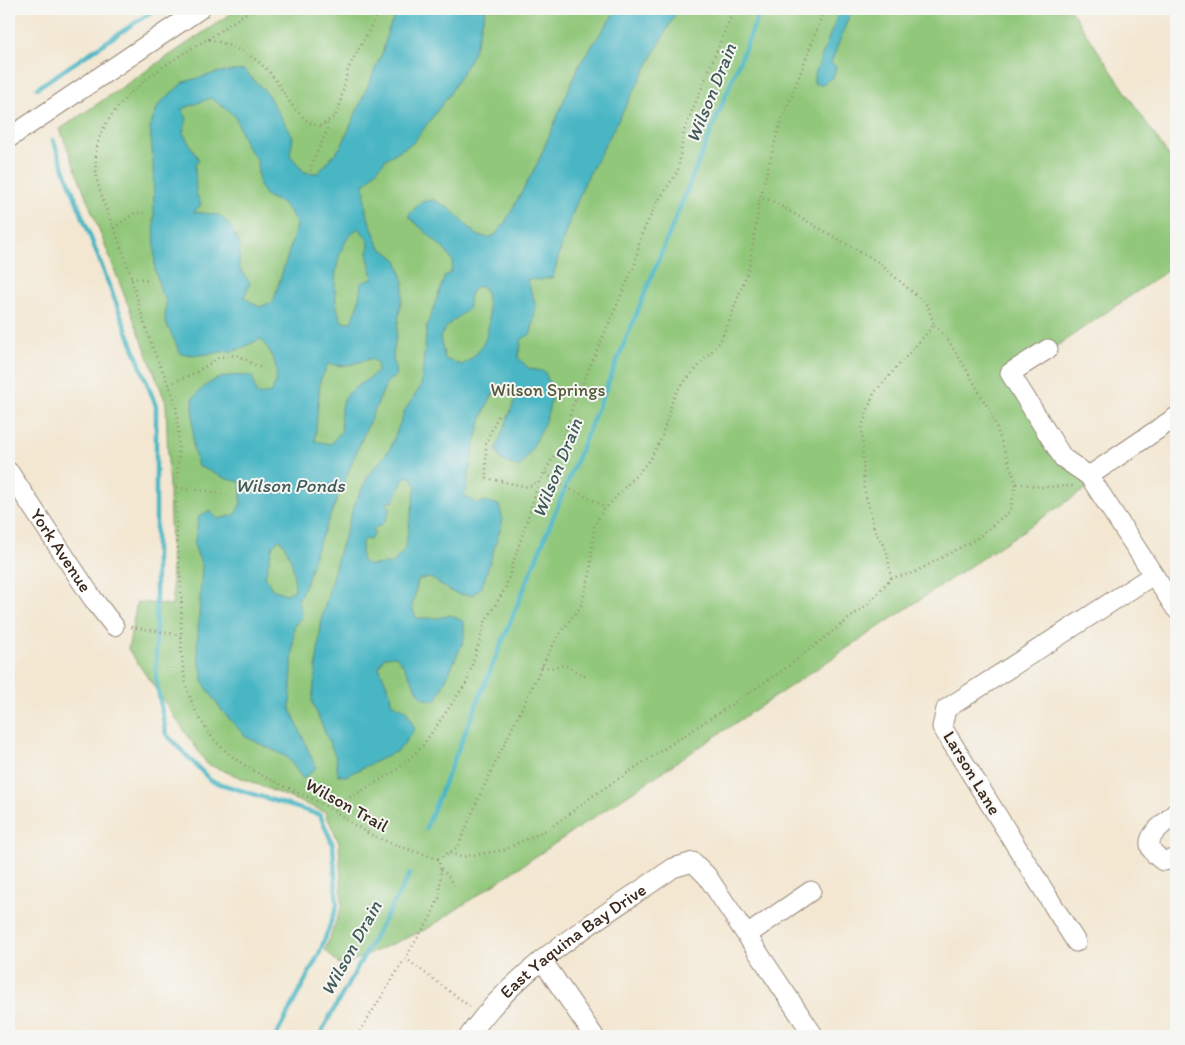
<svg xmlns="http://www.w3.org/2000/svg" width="1185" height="1045" font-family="Itim,sans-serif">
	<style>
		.green { fill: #91c77a; stroke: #66784c }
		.water { fill: #49b6c4; stroke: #427071; fill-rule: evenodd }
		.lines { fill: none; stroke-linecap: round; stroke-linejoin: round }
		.stream { stroke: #49b6c4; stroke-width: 4.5 }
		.minor-casing { stroke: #978878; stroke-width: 21 }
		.path { stroke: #978878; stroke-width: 2.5; stroke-dasharray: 1 4; stroke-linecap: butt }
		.minor { stroke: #fff; stroke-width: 19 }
		.labels { text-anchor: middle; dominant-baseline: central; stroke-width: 4; stroke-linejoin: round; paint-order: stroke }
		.park-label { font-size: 18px; fill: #55593a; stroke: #f6f6f2 }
		.street-label { font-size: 18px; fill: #3b2a1e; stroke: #f6f6f2 }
		.water-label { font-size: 19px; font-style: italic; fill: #405b58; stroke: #f6f6f2 }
	</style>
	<rect width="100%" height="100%" fill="#f6f6f2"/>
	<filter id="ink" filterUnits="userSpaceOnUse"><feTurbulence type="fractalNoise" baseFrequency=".02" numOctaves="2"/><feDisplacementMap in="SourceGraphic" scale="10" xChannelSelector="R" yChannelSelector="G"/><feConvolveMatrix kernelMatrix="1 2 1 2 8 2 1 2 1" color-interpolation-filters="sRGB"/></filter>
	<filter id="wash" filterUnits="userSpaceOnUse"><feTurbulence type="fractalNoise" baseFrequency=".0096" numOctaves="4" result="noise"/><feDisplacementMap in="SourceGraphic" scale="20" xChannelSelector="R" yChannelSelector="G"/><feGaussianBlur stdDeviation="1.12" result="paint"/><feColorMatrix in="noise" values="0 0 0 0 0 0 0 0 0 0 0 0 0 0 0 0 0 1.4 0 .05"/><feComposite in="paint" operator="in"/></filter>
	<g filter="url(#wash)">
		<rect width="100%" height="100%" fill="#f3e7d2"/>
		<path class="green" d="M238,9H1070L1176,167V265L1014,375L1090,486L427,929L341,966L325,950L342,906L339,843L325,812L207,764L128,649L137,602L173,605L166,403L60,129Z"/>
		<g class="water">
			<path d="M399,9H486L473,54L449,95L413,143L387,158L364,185L366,212L379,246L397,260L404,283L393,356L396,376L387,382L361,441L315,553L308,578L298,601L303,615L294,626L290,708L316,768L303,779L287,757L246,737L223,712L204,684L197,649L202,566L194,545L199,516L209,511L218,519L235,515L241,503V482L227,479L198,466L193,447V398C212,377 224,374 252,376L257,395L271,393C282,374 275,356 261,339L237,350L200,355L181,354L165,321L166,300L161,292L155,270L153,160L150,127L159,104L184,82L220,72L244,70L266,92L293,137L290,155L304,172L318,173L342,145L383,51L388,30ZM211,98L235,116L246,146L257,160L259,186L266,196L283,204L292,215L297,226L273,302L259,307L244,297L250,283L239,267L240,245L230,225L219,215L194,212L201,205L196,193L195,165L199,160L183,133L187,119L182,109ZM359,228L369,242L368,257L373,278L361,283L358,306L352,321L343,323C329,299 333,242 359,228ZM370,359L377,362V372C353,392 335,392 342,430L331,444L315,441L320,381L328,364L345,366ZM280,539C292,554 294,571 295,590L286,594L272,589L265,576L273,545Z"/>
			<path d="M617,9H678L585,182L566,230L553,277L540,280L527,279L536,306L531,334L522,339L518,357L528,368L545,372C547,378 552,387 552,394C549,419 534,448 519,468L501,460L496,449L516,397L512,387L503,384C478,401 471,468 465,496L477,504L486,501L499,505L503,520L482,587L472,595C467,595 461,595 455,593C440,589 437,573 418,580L412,607L416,618H438L451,615L464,622V640L436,701L424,699C412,685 408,669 396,656L384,657L379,667L390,692L391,703L406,710L415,729L399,750L346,776L338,775L336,758L312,702L322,617L338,556L354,506L368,476L390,449L405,410L421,386L427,326L445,276L451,272L453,261L443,248L408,216L421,202L434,200L450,209L477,235L489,238L496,234L506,221L538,162L579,65ZM479,286L484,287C493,319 492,347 462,365L445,359L440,337L447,326L469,308C469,298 469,290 479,286ZM411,476L416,486L405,549L392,564L367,565L361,559L362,542L365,539L370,540L374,534L373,529C385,525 387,519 390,507L385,502H393L404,478Z"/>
			<path d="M840,9H852L831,63L836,67L833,77L821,85L814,83V76Z"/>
		</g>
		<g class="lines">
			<g class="stream">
				<path d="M37,88L156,9"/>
				<path d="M53,140L156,406V679L166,734L211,781L320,815L333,845L337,906L320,952L276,1036"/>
				<path d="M426,828L761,9"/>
				<path d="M319,1036L410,874"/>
			</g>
		</g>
	</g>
	<g filter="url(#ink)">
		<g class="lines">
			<g class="minor-casing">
				<g id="minor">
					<path d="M9,138L200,9"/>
					<path d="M1048,349L1010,373L1063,458L1089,476L1176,609"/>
					<path id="s1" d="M9,472L93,599L114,626"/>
					<path d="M1089,476L1176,417"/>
					<path d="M1176,812C1162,828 1133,840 1163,861L1176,859"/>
					<path d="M747,935L811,891"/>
					<path d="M1076,942L942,727L946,709L1153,575"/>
					<path d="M542,960L594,1036"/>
					<path id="s2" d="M469,1036C518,965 603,917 673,868L693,862L707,876L814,1036"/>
				</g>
			</g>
			<g class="path">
				<path d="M208,39L252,9"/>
				<path d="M310,176C310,157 326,142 328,123"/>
				<path d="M113,228L135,213H144"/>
				<path d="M131,278L143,279L149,282"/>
				<path d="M169,384L195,373L220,357L237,355L261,368"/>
				<path d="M498,416L486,442V478L528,487L539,482"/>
				<path d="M546,473C563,490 586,493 605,508"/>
				<path d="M1017,483L1040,487L1073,486"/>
				<path d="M177,488L211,491L227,495"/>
				<path d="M891,578L913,573L976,539L1010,511L1016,483L992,415L969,374L946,337L934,325"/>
				<path d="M131,627L181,635"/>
				<path d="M542,666L550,668L564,665L585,676"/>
				<path d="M335,811L349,798L394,772L421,748L467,682L486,620L505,589L539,482L564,438L573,405L635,264L641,236L655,206L678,171L684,131L734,9"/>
				<path d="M450,853L461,857L504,850L550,828L594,795L782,671L869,603L891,578L887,551L875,531L864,488L862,426L874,393L934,325L928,306L878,262L772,201L760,198"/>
				<path d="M438,859L458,847L478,799L547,656L562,630L580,608L590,574L594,526L602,512L649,461L661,439L673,399L679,388L719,343L727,327L749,268L760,198L778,131L825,9"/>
				<path d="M441,870L445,872L454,885"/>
				<path d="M405,958L472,1008"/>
				<path d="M357,1036L430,918L439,898L441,870L438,859C415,851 391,845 370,834C356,827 344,817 331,809C291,786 237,772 209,733C174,684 183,644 181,589C180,567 177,544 176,522C175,486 182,443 176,408C173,389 163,374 156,356C142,322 135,286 123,252C113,222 92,187 96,153C101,104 168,61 208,39C228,44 248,52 263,66C284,84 292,121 321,126L335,116L339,108L348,69L375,19L385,9"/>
			</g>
			<use href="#minor" class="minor"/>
		</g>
	</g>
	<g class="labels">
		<g class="park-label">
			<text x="548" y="390">Wilson Springs</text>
		</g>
		<g class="street-label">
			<text stroke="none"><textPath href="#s1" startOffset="94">York Avenue</textPath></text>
			<text transform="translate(972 773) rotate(59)">Larson Lane</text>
			<text transform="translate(347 805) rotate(29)">Wilson Trail</text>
			<text stroke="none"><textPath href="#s2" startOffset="142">East Yaquina Bay Drive</textPath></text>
		</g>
		<g class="water-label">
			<text transform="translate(711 93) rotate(-68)">Wilson Drain</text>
			<text transform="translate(557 468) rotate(-68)">Wilson Drain</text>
			<text x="290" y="485">Wilson Ponds</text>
			<text transform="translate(351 948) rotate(-61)">Wilson Drain</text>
		</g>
	</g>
	<rect width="1185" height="1045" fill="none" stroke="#f6f6f2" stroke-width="30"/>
</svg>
